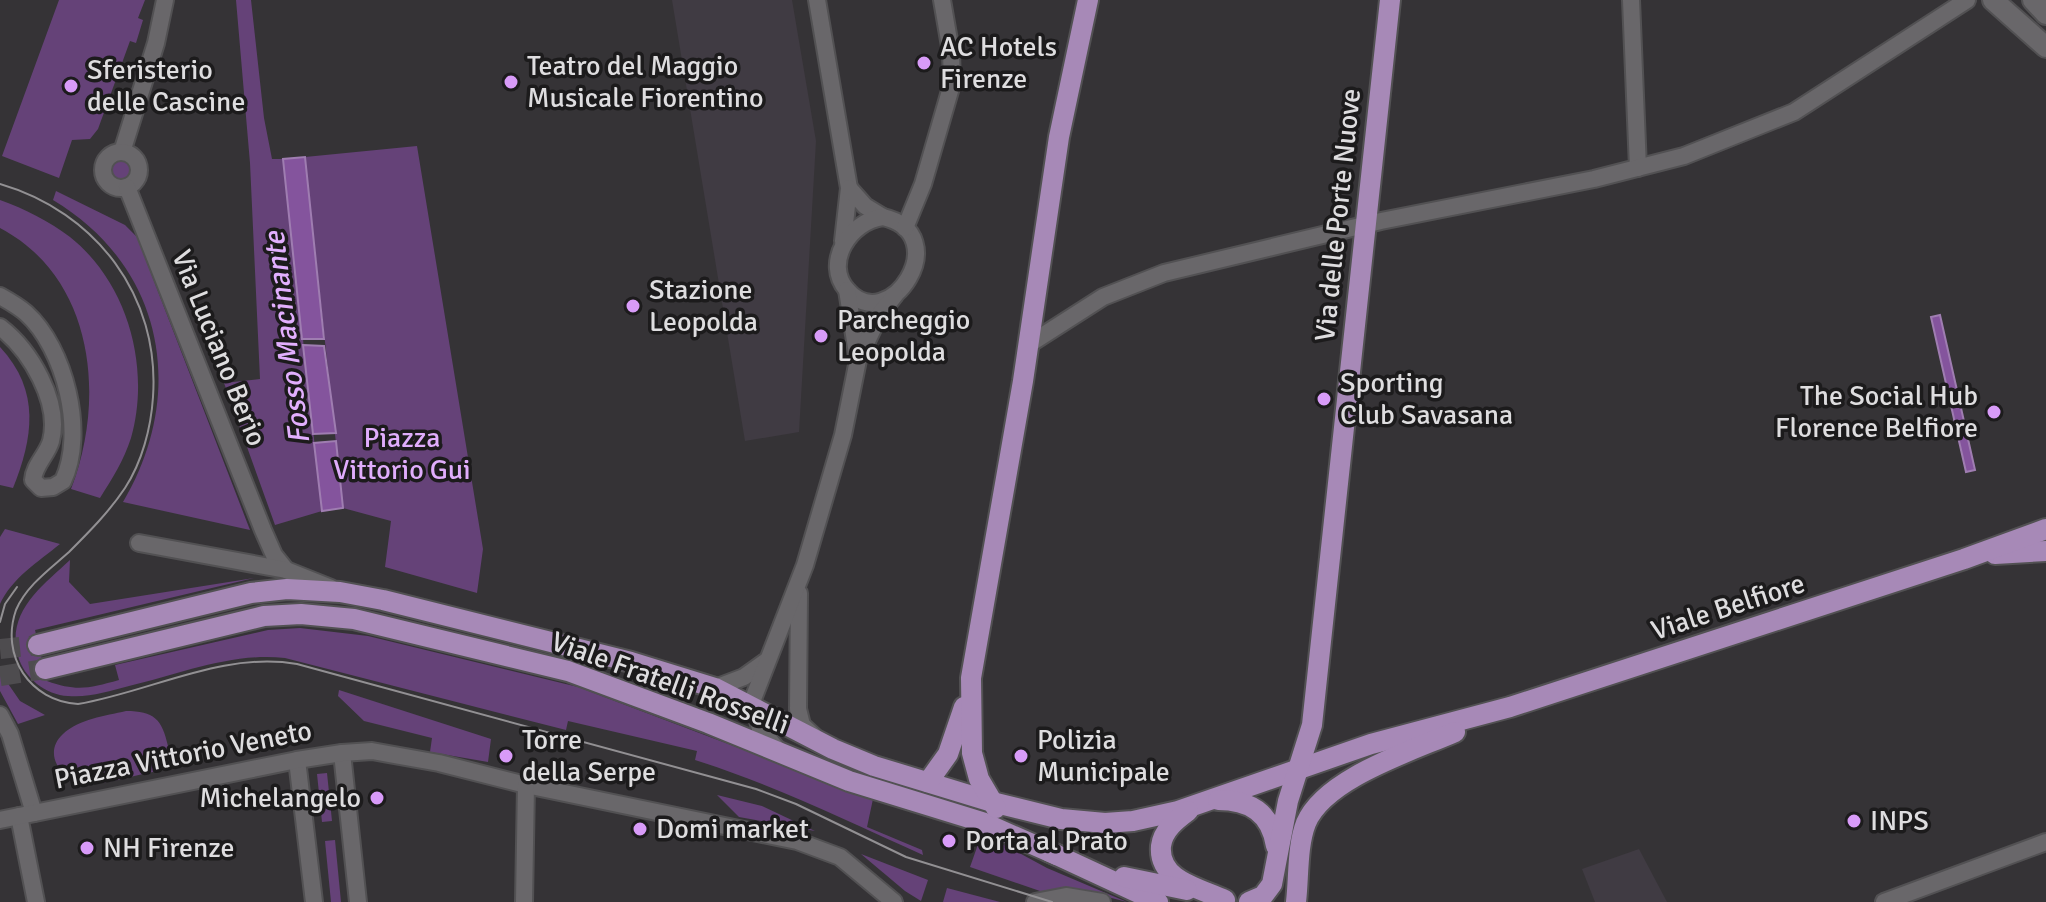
<svg xmlns="http://www.w3.org/2000/svg" width="2046" height="902" font-family="Signika,sans-serif">
	<style>
		.built { fill: #403b43 }
		.green { fill: #654278 }
		.water { fill: #84549d; stroke: #9f7db1; stroke-width: 2 }
		.lines { fill: none; stroke-linecap: round; stroke-linejoin: round }
		.primary-tunnel { stroke: #4e4c4f; stroke-width: 20; stroke-dasharray: 20 10; stroke-linecap: butt }
		.minor-casing { stroke: #525153; stroke-width: 20 }
		.tertiary-casing { stroke: #525153; stroke-width: 24 }
		.primary-casing { stroke: #525153; stroke-width: 24 }
		.minor { stroke: #69676a; stroke-width: 16 }
		.tertiary { stroke: #69676a; stroke-width: 20 }
		.primary { stroke: #a789b7; stroke-width: 20 }
		.tram { stroke: #929093; stroke-width: 2 }
		.poi-dot { fill: #d89bf8; stroke: #1c1b1c; stroke-width: 3 }
		.labels { text-anchor: middle; dominant-baseline: central; stroke-width: 7; stroke-linejoin: round; paint-order: stroke }
		.poi-label { font-size: 28px; fill: #dedddf; stroke: #1c1b1c; text-anchor: start }
		.street-label { font-size: 28px; fill: #dedddf; stroke: #1c1b1c }
		.park-label { font-size: 28px; fill: #e0adfc; stroke: #1c1b1c }
		.water-label { font-size: 30px; font-style: italic; fill: #e2affe; stroke: #1c1b1c }
	</style>
	<rect width="100%" height="100%" fill="#353336"/>
	<g class="built">
		<path d="M672,0H792L816,141L799,432L745,441Z"/>
		<path d="M1639,849L1667,902H1595L1582,869Z"/>
	</g>
	<g class="green">
		<path d="M59,0H145L138,18L143,20L136,43L130,41L98,129L90,139L72,140L59,178L2,156Z"/>
		<path d="M236,0H251L264,118L272,159H283L322,511L275,525L224,383L260,379L250,163Z"/>
		<path d="M417,146L483,549L477,593L385,567L391,521L343,508L305,157Z"/>
		<circle cx="121" cy="170" r="15"/>
		<path d="M56,191L125,225L137,237L250,530L123,502C187,394 165,267 53,200Z"/>
		<path d="M0,200C25,209 49,221 70,237C128,283 151,368 131,438C124,460 112,479 100,498L71,489C106,399 95,278 0,228Z"/>
		<path d="M0,347C41,391 33,438 13,488L0,485Z"/>
		<path d="M5,529L60,544C38,562 12,578 0,604V537Z"/>
		<path d="M70,560L69,582L90,604L254,578L35,630L47,681C77,692 90,688 119,680L115,665L268,630L300,628L368,636L578,687L873,799L867,827L922,850L923,855C847,821 774,785 695,760L697,751L568,721L566,730L285,658C232,652 180,674 129,686C109,691 89,698 68,696C46,695 24,678 18,656C6,612 41,587 70,560Z"/>
		<path d="M0,672L20,701L45,715L18,724L0,691Z"/>
		<path d="M339,690L491,739L488,762L430,752L432,738L364,721L338,696Z"/>
		<path d="M126,711C154,711 162,719 168,746L157,771C136,775 112,783 90,784C65,785 40,755 63,734C79,719 105,716 126,711Z"/>
		<path d="M327,773L332,821L322,822L317,774Z"/>
		<path d="M717,795L762,806L815,831L739,817Z"/>
		<path d="M982,833L1047,868L1127,902L1081,890L1040,891L970,867Z"/>
		<path d="M335,840L341,902H331L325,841Z"/>
		<path d="M861,854L928,880L921,901L905,891Z"/>
		<path d="M947,888L1000,902H943Z"/>
	</g>
	<g class="water">
		<path d="M305,157L324,339H302L283,159Z"/>
		<path d="M1940,315L1975,470L1966,472L1931,317Z"/>
		<path d="M303,345L324,346L336,433L313,434Z"/>
		<path d="M336,441L343,508L322,511L314,443Z"/>
	</g>
	<g class="lines">
		<g class="primary-tunnel">
			<path d="M0,649L38,645"/>
			<path d="M0,676L45,669"/>
		</g>
		<g class="minor-casing">
			<g id="minor">
				<path d="M817,0L849,188L843,241"/>
				<path d="M1631,0L1638,168"/>
				<path d="M122,152L156,43L165,0"/>
				<circle cx="121" cy="170" r="18"/>
				<path d="M127,187L263,530L274,555L286,570"/>
				<path d="M849,188L865,206L883,217"/>
				<path d="M883,217C957,234 889,339 847,290C823,263 850,221 883,217Z"/>
				<path d="M905,228L923,184L952,84L951,52L942,0"/>
				<path d="M847,290L858,360"/>
				<path d="M0,296C9,301 18,306 26,313C65,348 86,433 63,481L53,487L41,488L33,480C34,465 47,455 51,441C61,402 30,350 0,327"/>
				<path d="M1028,345L1103,297L1164,273L1381,221L1594,179L1684,156L1794,112L1967,0"/>
				<path d="M139,543L286,570L331,588"/>
				<path d="M799,593L798,709L802,725L814,736"/>
				<path d="M715,688L744,677L765,662"/>
				<path d="M0,715L10,734L34,813"/>
				<path d="M778,750L760,729L753,699L805,565L843,435L858,360L880,314L895,295"/>
				<path d="M342,753L358,902"/>
				<path d="M297,760L314,902"/>
				<path d="M19,816L36,902"/>
				<path d="M0,820L297,760L342,753L372,751L439,763L526,785L797,841L840,857L894,902"/>
				<path d="M524,902L526,785"/>
				<path d="M1035,902L1066,896L1102,902"/>
				<path d="M1884,902L2046,842"/>
			</g>
		</g>
		<g class="tertiary-casing">
			<g id="tertiary">
				<path d="M1993,0L2046,47"/>
				<path d="M2033,0L2046,14"/>
			</g>
		</g>
		<g class="primary-casing">
			<g id="primary">
				<path d="M1995,554L2046,551"/>
				<path d="M38,645L251,593L287,589L340,592L383,600L631,662L715,688L833,749L874,766L992,802L1061,819L1105,823L1133,821L1178,811L1371,744L1510,707L1964,559L2046,529"/>
				<path d="M45,669L264,616L301,614L354,619L568,671L708,723L849,781L982,822L1057,855"/>
				<path d="M928,782L948,754L964,707"/>
				<path d="M1218,800C1250,800 1271,813 1276,846"/>
				<path d="M996,808L979,779L972,753L971,678L1023,381L1059,137L1088,0"/>
				<path d="M1188,811C1176,820 1163,830 1161,846C1158,881 1200,888 1225,900"/>
				<path d="M1048,851L1158,902"/>
				<path d="M1124,877L1187,890"/>
				<path d="M1249,902L1263,896L1272,884L1288,801L1312,725L1390,0"/>
				<path d="M1296,902C1299,877 1297,846 1306,823C1325,778 1412,751 1455,732"/>
			</g>
		</g>
		<use href="#minor" class="minor"/>
		<use href="#tertiary" class="tertiary"/>
		<use href="#primary" class="primary"/>
		<g class="tram">
			<path d="M0,184C96,212 160,296 153,397C151,428 142,462 125,488C109,512 89,532 69,552C50,569 26,586 16,610C0,656 30,701 78,704C150,692 222,651 297,664L756,789L796,804L906,857L1052,902"/>
			<path d="M0,622L5,604L17,587"/>
		</g>
	</g>
	<g class="poi-dot">
		<circle cx="924" cy="63" r="8"/>
		<circle cx="511" cy="82" r="8"/>
		<circle cx="71" cy="86" r="8"/>
		<circle cx="633" cy="306" r="8"/>
		<circle cx="821" cy="336" r="8"/>
		<circle cx="1324" cy="399" r="8"/>
		<circle cx="1994" cy="412" r="8"/>
		<circle cx="506" cy="756" r="8"/>
		<circle cx="1021" cy="756" r="8"/>
		<circle cx="377" cy="798" r="8"/>
		<circle cx="1854" cy="821" r="8"/>
		<circle cx="640" cy="829" r="8"/>
		<circle cx="949" cy="841" r="8"/>
		<circle cx="87" cy="848" r="8"/>
	</g>
	<g class="labels">
		<g class="poi-label">
			<text x="940" y="47">AC Hotels<tspan x="940" dy="32">Firenze</tspan></text>
			<text x="527" y="66">Teatro del Maggio<tspan x="527" dy="32">Musicale Fiorentino</tspan></text>
			<text x="87" y="70">Sferisterio<tspan x="87" dy="32">delle Cascine</tspan></text>
			<text x="649" y="290">Stazione<tspan x="649" dy="32">Leopolda</tspan></text>
			<text x="837" y="320">Parcheggio<tspan x="837" dy="32">Leopolda</tspan></text>
			<text x="1340" y="383">Sporting<tspan x="1340" dy="32">Club Savasana</tspan></text>
			<text x="1978" y="396" text-anchor="end">The Social Hub<tspan x="1978" dy="32">Florence Belfiore</tspan></text>
			<text x="522" y="740">Torre<tspan x="522" dy="32">della Serpe</tspan></text>
			<text x="1037" y="740">Polizia<tspan x="1037" dy="32">Municipale</tspan></text>
			<text x="361" y="798" text-anchor="end">Michelangelo</text>
			<text x="1870" y="821">INPS</text>
			<text x="656" y="829">Domi market</text>
			<text x="965" y="841">Porta al Prato</text>
			<text x="103" y="848">NH Firenze</text>
		</g>
		<g class="street-label">
			<text transform="translate(1338 215) rotate(-84)">Via delle Porte Nuove</text>
			<text transform="translate(219 348) rotate(68)">Via Luciano Berio</text>
			<text transform="translate(1728 607) rotate(-18)">Viale Belfiore</text>
			<text transform="translate(670 683) rotate(20)">Viale Fratelli Rosselli</text>
			<text transform="translate(183 755) rotate(-11)">Piazza Vittorio Veneto</text>
		</g>
		<g class="park-label">
			<text x="402" y="438">Piazza<tspan x="402" dy="32">Vittorio Gui</tspan></text>
		</g>
		<g class="water-label">
			<text transform="translate(287 338) rotate(-97)">Fosso Macinante</text>
		</g>
	</g>
</svg>
